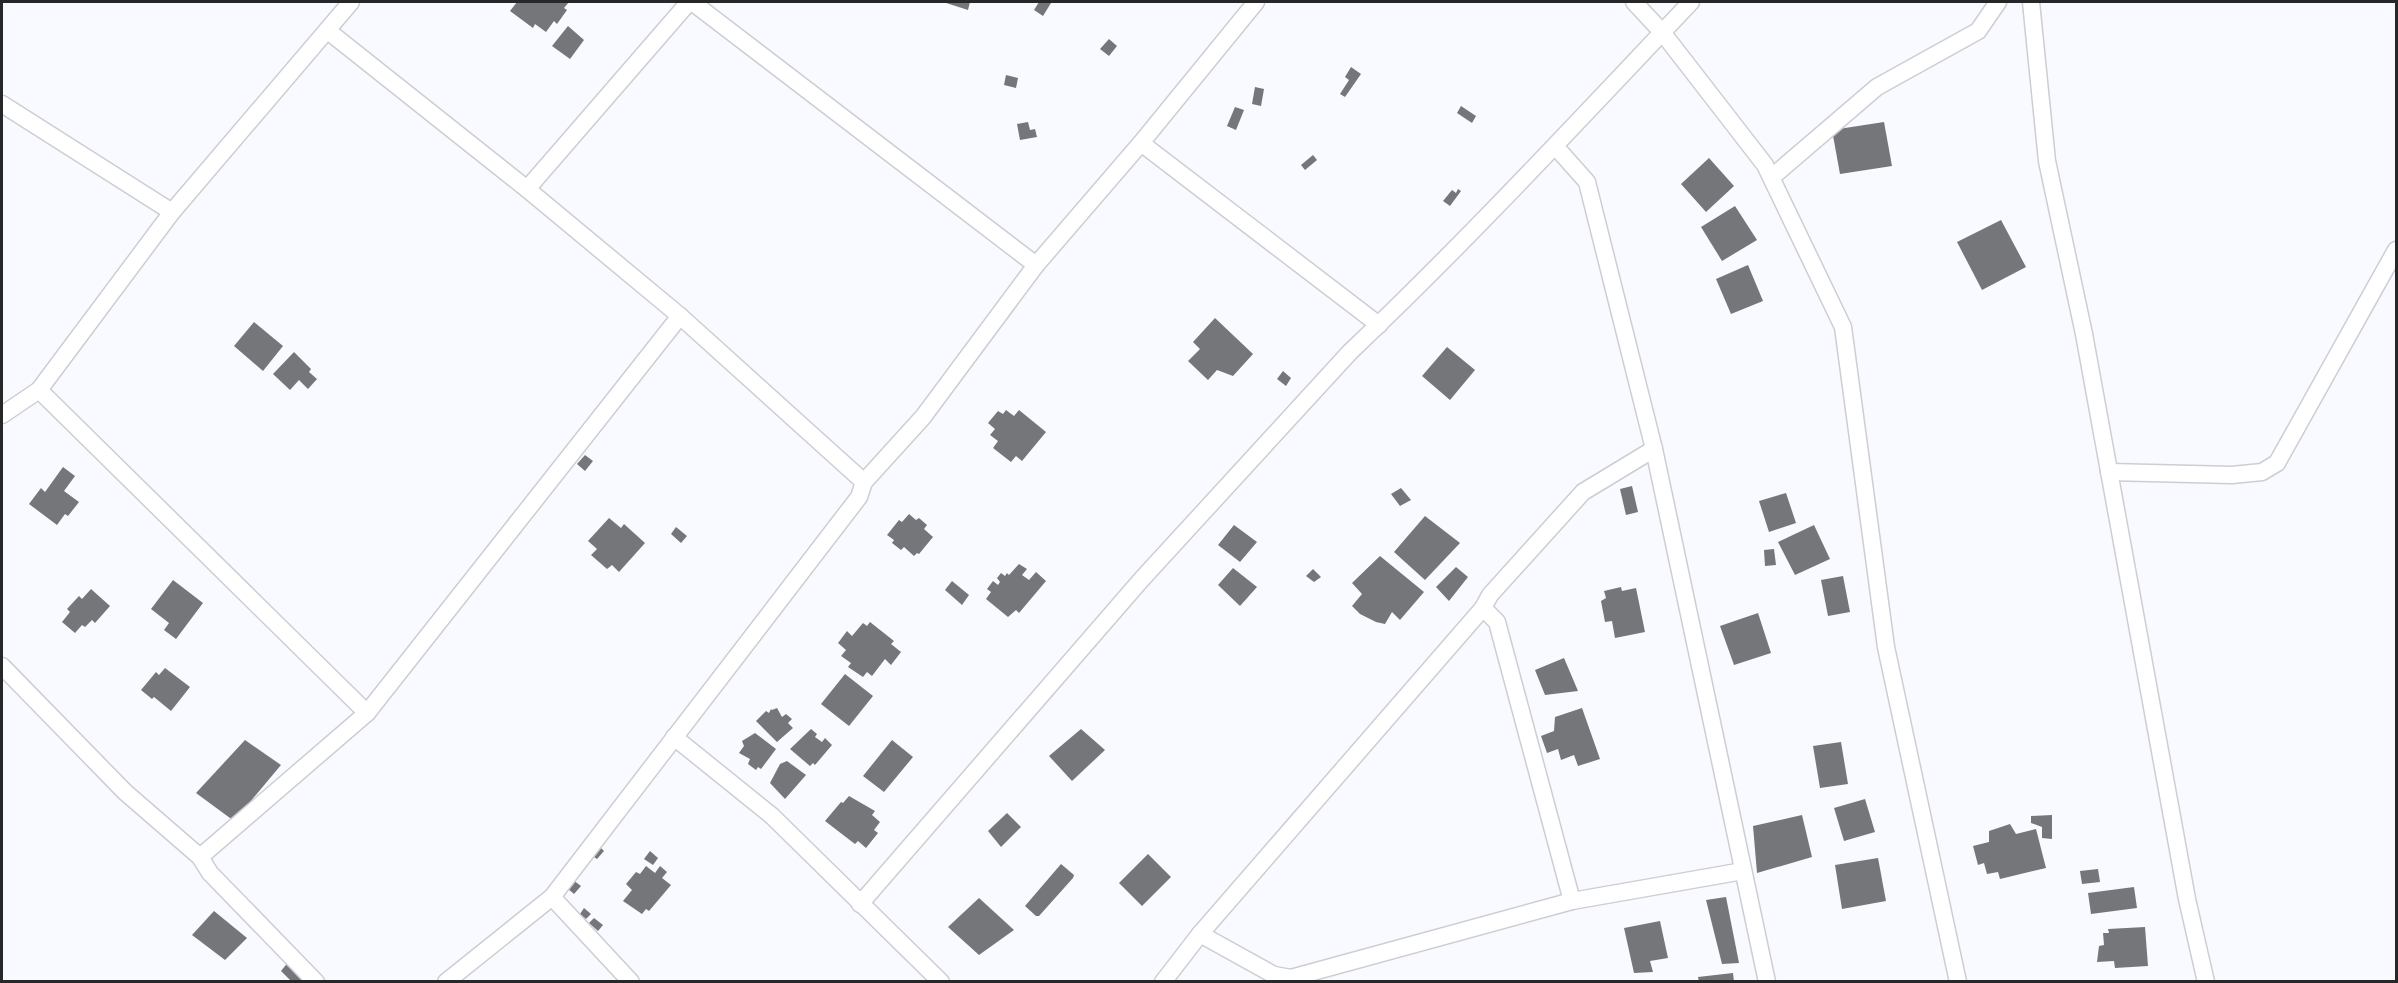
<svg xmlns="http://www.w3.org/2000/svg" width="2398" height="983" font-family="Spectral,serif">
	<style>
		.building { fill: #74767a }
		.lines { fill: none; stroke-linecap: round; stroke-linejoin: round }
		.street-casing { stroke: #ccced3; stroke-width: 19 }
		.street { stroke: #fff; stroke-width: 16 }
	</style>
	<rect width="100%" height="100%" fill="#f8faff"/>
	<g class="building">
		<path d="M517,2H569L564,8L567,10L557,24L554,21L546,32L535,24L533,28L510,11Z"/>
		<path d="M943,2H970L968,10Z"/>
		<path d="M1039,2L1051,3L1043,16L1034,10Z"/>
		<path d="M568,26L584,40L570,59L552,46Z"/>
		<path d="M1109,39L1117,46L1109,56L1100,49Z"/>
		<path d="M1351,67L1361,74L1345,97L1340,94L1349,80L1345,77Z"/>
		<path d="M1006,75L1018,78L1016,88L1004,85Z"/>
		<path d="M1255,87L1264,89L1261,106L1252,104Z"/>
		<path d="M1461,106L1476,116L1472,123L1457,113Z"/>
		<path d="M1235,107L1244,110L1236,130L1227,126Z"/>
		<path d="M1028,122L1030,130L1035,129L1037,137L1020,140L1017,124Z"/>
		<path d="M1884,122L1892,166L1840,174L1832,130Z"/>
		<path d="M1313,155L1317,160L1305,170L1301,165Z"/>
		<path d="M1709,158L1734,186L1706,212L1681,184Z"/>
		<path d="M1458,189L1461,191L1450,206L1443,201L1452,190L1456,193Z"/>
		<path d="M1735,206L1757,240L1722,261L1701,227Z"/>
		<path d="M2001,220L2026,267L1982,290L1957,242Z"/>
		<path d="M1748,265L1763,301L1731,314L1716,279Z"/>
		<path d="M1215,318L1253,354L1233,376L1217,370L1208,380L1188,361L1200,349L1193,342Z"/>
		<path d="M254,322L283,346L263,371L234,346Z"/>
		<path d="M1447,347L1475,370L1450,400L1422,376Z"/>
		<path d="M294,352L311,369L309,372L317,379L308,389L299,380L290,390L273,374Z"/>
		<path d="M1283,371L1291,378L1286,386L1277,379Z"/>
		<path d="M1006,410L1014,416L1019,410L1046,432L1022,461L1016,456L1011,462L993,448L998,441L990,435L995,429L988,423L998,411L1003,414Z"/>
		<path d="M585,455L593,461L585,471L577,464Z"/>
		<path d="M63,467L75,476L64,491L79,502L68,516L65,514L57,525L29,504L41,488L45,492Z"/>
		<path d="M1632,486L1638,512L1626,515L1620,489Z"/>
		<path d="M1401,488L1411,500L1400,506L1391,494Z"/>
		<path d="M1786,493L1796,523L1769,532L1759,501Z"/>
		<path d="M909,514L916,520L919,518L927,525L924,529L933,537L919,554L917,553L914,556L904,547L901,550L892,543L894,540L887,535L899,520L902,522Z"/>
		<path d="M1425,516L1460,543L1425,580L1394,552Z"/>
		<path d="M609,518L621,528L624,524L645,543L619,572L612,565L607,569L591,555L597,549L588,541Z"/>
		<path d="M1234,525L1257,542L1240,562L1218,545Z"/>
		<path d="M1814,525L1830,559L1795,575L1778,542Z"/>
		<path d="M676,527L687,536L681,543L671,534Z"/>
		<path d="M1774,549L1776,565L1765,566L1764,550Z"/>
		<path d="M1380,556L1424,592L1400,620L1392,612L1385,624L1376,622L1360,614L1352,606L1362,594L1352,583Z"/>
		<path d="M1019,564L1027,569L1022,575L1029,580L1036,572L1046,581L1019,613L1016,610L1008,617L986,599L991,592L987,589L993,581L998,585L1000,582L997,578L1001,573L1005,576L1007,573L1009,575Z"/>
		<path d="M1456,567L1468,577L1449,601L1436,587Z"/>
		<path d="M1233,568L1257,587L1240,606L1218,585Z"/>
		<path d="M1313,569L1321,577L1314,582L1306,576Z"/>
		<path d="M1843,576L1850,612L1828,616L1821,580Z"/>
		<path d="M173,580L203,603L176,639L164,630L169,623L151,609Z"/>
		<path d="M952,581L969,595L962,605L945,590Z"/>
		<path d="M1621,587L1622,591L1636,588L1645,632L1615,638L1612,621L1605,622L1601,601L1606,598L1604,591Z"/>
		<path d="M91,589L110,606L95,623L92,620L85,627L82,625L75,633L62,622L70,612L67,609L79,596L82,599Z"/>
		<path d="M1758,613L1771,653L1734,665L1720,626Z"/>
		<path d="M870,622L894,641L891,644L901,652L891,665L885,659L872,676L867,672L863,677L848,667L851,663L841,656L846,650L838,643L847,631L852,636L863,623L867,626Z"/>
		<path d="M1564,658L1578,691L1545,695L1535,670Z"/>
		<path d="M165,668L190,687L171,711L154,697L152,699L141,690L156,672L159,675Z"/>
		<path d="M845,674L873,696L849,726L821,704Z"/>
		<path d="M777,708L782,717L786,714L792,719L788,723L793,728L777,742L756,721L766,711L769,713L771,709L772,710Z"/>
		<path d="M1582,708L1600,759L1578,766L1574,755L1561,760L1558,749L1547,753L1541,736L1554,731L1555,717Z"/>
		<path d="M811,729L817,734L815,737L822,742L825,738L832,745L815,765L813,763L810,766L790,749Z"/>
		<path d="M1081,729L1105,750L1072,781L1049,756Z"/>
		<path d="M755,733L776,749L761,769L758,767L756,770L748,764L750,759L739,753L744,746L742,741Z"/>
		<path d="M245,740L281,765L234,821L196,793Z"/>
		<path d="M892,740L913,757L884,792L863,776Z"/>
		<path d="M1841,742L1848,784L1820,788L1813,746Z"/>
		<path d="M787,761L806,775L785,799L770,783L780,764Z"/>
		<path d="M849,796L875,811L872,815L880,822L874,830L878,833L866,848L858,841L855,844L851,841L825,821L841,802L843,803Z"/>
		<path d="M1865,799L1875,832L1844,841L1834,808Z"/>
		<path d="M1007,813L1021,827L1001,847L988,831Z"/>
		<path d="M1802,815L1812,857L1757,873L1753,826Z"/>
		<path d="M2052,815V839L2042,838V827L2031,823V816Z"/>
		<path d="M2010,824L2016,834L2036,829L2046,868L2000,879L1998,872L1987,874L1984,863L1978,865L1973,846L1989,842V831Z"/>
		<path d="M601,848L604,851L597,859L594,857Z"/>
		<path d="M650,851L658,858L653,865L644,859Z"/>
		<path d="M1148,854L1171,877L1142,906L1119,883Z"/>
		<path d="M1878,858L1886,901L1842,909L1835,865Z"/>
		<path d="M1061,864L1074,875L1073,878L1039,916H1036L1025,906Z"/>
		<path d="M646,866L655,873L660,866L667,872L662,878L671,885L649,911L646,909L642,914L623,901L632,890L626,884L636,872L640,874Z"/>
		<path d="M2098,869L2100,882L2082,884L2080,871Z"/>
		<path d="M573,880L581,886L574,894L567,888Z"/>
		<path d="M2134,887L2137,908L2091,914L2088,893Z"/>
		<path d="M1726,897L1739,963L1722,964L1706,900Z"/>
		<path d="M979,898L1014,930L979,955L948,927Z"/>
		<path d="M584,908L591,914L586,919L580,914Z"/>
		<path d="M214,911L247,938L225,960L192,935Z"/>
		<path d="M594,918L603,925L598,931L589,923Z"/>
		<path d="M1660,921L1668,958L1650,961L1653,972L1634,973L1624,928Z"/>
		<path d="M2145,927L2148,966L2115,968L2114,961L2097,962L2099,946L2104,945L2103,933H2109L2108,929Z"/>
		<path d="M289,961L309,982H292L281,971Z"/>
		<path d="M1733,973L1734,982H1699L1698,977Z"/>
	</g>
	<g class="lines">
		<g class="street-casing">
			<g id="street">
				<path d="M692,2L1036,265"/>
				<path d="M1634,2L1662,32L1765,165L1843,327L1886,647L1958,982"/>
				<path d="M2031,2L2047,161L2084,334L2187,899L2206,982"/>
				<path d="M328,31L527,189L680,316L864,482"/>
				<path d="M2,104L172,212"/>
				<path d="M1141,143L1379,325"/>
				<path d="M1555,146L1587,182L1654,449L1767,982"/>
				<path d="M1772,177L1877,87L1978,31L1998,2"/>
				<path d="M527,189L689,2"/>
				<path d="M39,390L367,713"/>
				<path d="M2,415L39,390L172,212L351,2"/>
				<path d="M2109,472L2232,475L2262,472L2277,463L2396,250"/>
				<path d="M1483,608L1497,622L1572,901"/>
				<path d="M2,666L125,792L200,857L210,873L316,982"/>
				<path d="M674,737L772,816L941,982"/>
				<path d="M200,857L367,713L680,316"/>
				<path d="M552,897L631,982"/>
				<path d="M860,904L1141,580L1350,352C1468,240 1579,120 1691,2"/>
				<path d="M1200,934L1274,975L1291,978L1572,901L1743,871"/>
				<path d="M446,982L552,897L859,497L864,482L923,417L1036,265L1141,143L1256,2"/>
				<path d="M1163,982L1200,934L1483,608L1490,595L1583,492L1654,449"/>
			</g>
		</g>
		<use href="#street" class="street"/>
	</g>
	<rect width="2398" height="983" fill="none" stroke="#262729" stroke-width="6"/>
</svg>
